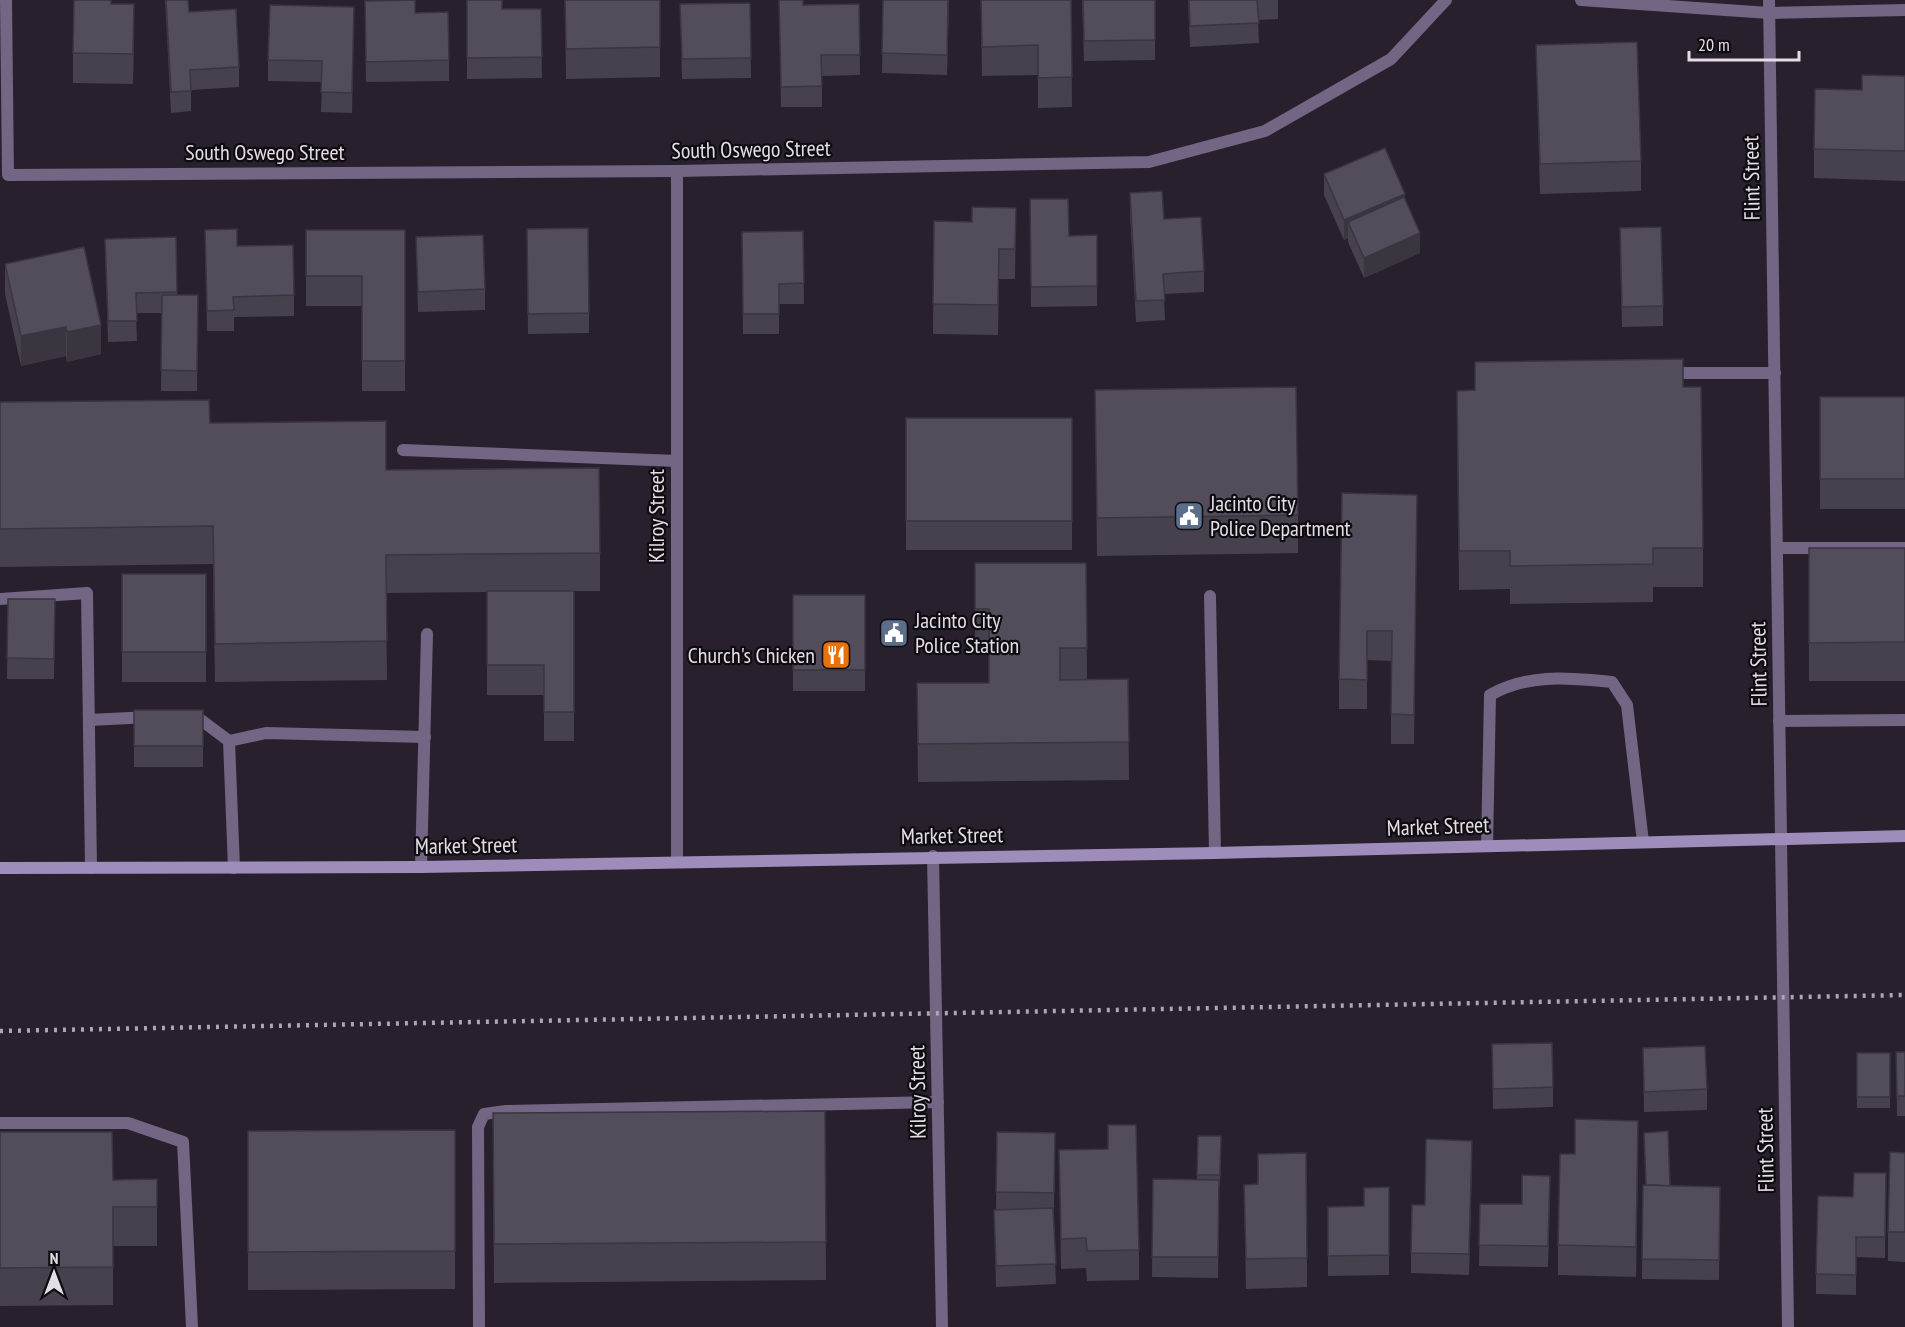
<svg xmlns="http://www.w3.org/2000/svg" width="1905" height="1327" font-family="'PT Sans Narrow',sans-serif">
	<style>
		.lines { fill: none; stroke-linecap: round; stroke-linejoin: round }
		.lane { stroke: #726684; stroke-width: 12 }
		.street { stroke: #726684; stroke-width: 12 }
		.secondary { stroke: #9e8cbb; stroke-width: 12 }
		.rail { stroke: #ada7b1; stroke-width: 4.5; stroke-dasharray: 3 6; stroke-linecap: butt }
		.wall { fill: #47414d }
		.shaded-wall { fill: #3a353f }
		.building { fill: #534c5a; stroke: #3a353f; stroke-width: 1.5 }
		.labels { text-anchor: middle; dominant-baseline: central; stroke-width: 4.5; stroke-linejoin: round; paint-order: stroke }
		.street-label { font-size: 22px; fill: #e3dee6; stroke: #0f0c11 }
		.poi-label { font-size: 22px; fill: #e3dee6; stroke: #0f0c11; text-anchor: start }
	</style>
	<rect width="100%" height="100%" fill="#28202d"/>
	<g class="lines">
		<g class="lane">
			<path d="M1669,373H1775"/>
			<path d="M403,450L677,461"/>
			<path d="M1777,548H1905"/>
			<path d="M1210,596L1215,853"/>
			<path d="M0,599L87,593L91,868"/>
			<path d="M188,717H197L229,741"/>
			<path d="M89,720L150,717"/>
			<path d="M1779,721L1905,720"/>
			<path d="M1487,846L1490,695C1530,673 1568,678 1612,682L1627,705L1643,842"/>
			<path d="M421,867L427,634"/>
			<path d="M234,868L229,741L266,733L425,737"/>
			<path d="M0,1123H128L183,1142L192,1327"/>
			<path d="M479,1327L478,1127L484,1114L506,1111L938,1102"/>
		</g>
		<g class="street">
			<path d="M6,0L8,175L677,171L1149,162L1265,131L1391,59L1446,0"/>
			<path d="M1581,0L1769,13L1905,10"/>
			<path d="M1769,0L1788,1327"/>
			<path d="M677,171V861"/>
			<path d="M933,856L942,1327"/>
		</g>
		<path class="secondary" d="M0,868L421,867L1215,853L1905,836"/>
		<path class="rail" d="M0,1031L1905,995"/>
	</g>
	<g class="wall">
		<path d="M165,0H188L189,12L239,67V87L191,90V111L171,113Z"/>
		<path d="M467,0L502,9H541L542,78L467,79Z"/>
		<path d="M565,0H660V77L566,79Z"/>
		<path d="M779,0L803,5L859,4L860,75L822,76V107H781Z"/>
		<path d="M883,0H949L947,75L882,73Z"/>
		<path d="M981,0H1071L1072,107L1038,108V75L982,76Z"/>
		<path d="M1082,0L1155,40V60L1084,61Z"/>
		<path d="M1188,0H1278V19L1258,20L1259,43L1190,47Z"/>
		<path d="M365,1L415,13L449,60V81L366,82Z"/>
		<path d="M750,3L751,78L682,79L680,4Z"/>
		<path d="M112,4L134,33L133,84L73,83V53Z"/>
		<path d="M354,27L352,113L321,112L322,82L268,81V60Z"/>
		<path d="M1536,45L1641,161V191L1540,194Z"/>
		<path d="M1905,76V181L1814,178V149L1862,90Z"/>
		<path d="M1324,174L1405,198L1420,253L1364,278L1348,242V238L1344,240L1324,195Z"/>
		<path d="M1130,193L1164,219L1204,271V292L1164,294L1165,320L1136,322L1130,214Z"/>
		<path d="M1030,199L1069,236L1097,235V306L1031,307Z"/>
		<path d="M1016,208L1015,279H999L998,335L933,334L934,221L972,222Z"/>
		<path d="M527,229L589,313V333L528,334Z"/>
		<path d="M205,230L237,246L294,295V316L234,317V331H207Z"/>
		<path d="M306,230H405V391H362V306H306Z"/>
		<path d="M803,231L804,304H779V334H743L742,232Z"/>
		<path d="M416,237L485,289V310L418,312Z"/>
		<path d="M105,239L177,292V295H198L197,391H161L162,313H136L137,341L108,342Z"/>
		<path d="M1620,248L1663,306V326L1622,327Z"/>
		<path d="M5,264L101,354L67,362L66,356L21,366L5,294Z"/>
		<path d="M1683,387L1703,548V587H1653V602L1510,604V589L1459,590L1457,391Z"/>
		<path d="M1095,390L1298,515V553L1097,556Z"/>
		<rect x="1820" y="397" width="85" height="112"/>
		<path d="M0,402L210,423L386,470L600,553V591H574V741H544V695H487V592L386,593L387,680L215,682L213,564L0,567Z"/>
		<rect x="906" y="418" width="166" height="132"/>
		<path d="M1417,495L1414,744H1391V661L1367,660V709H1339V679Z"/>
		<rect x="1809" y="548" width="96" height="133"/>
		<path d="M975,563H1086L1087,679H1128L1129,780L918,782L917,683H989V647L975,648Z"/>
		<rect x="122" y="574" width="84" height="108"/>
		<rect x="793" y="595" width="72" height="96"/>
		<path d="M8,599H55L54,679H7Z"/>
		<rect x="134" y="710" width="69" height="57"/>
		<path d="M1492,1044L1553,1087V1107L1493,1109Z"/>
		<path d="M1643,1048L1707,1089V1110L1644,1112Z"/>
		<path d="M1896,1052H1905V1116H1897Z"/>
		<rect x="1857" y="1053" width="33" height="55"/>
		<path d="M825,1111L826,1280L494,1283L493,1113Z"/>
		<path d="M1108,1125L1139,1250V1280L1087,1281L1086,1268L1061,1269L1059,1150L1108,1149Z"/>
		<path d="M455,1130V1289L248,1290V1131Z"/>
		<path d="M0,1132L113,1180L157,1207V1246H113V1305L0,1306Z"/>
		<path d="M997,1132L1055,1133L1054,1213H1053L1056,1284L996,1287L994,1210H996Z"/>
		<path d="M1198,1136H1221L1220,1186H1219L1218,1278L1152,1277L1153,1179L1197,1180Z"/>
		<path d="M1638,1151L1636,1277L1558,1275V1245L1575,1154Z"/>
		<path d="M1905,1153V1262L1888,1261V1232Z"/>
		<path d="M1258,1154L1307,1258V1287L1246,1289L1244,1185H1258Z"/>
		<path d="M1472,1161L1469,1275L1411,1273V1253L1425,1205Z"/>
		<path d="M1643,1185L1720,1187L1719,1280L1642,1279Z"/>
		<path d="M1389,1187V1275L1328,1276V1207L1364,1206Z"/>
		<path d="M1886,1194L1885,1258L1856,1257V1295L1816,1294V1274L1853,1197Z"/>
		<path d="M1550,1196L1548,1267L1479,1266L1480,1204H1522Z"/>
	</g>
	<g class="shaded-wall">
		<path d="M948,0H949L947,75V55Z"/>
		<path d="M134,4V33L133,84V54Z"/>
		<path d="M1405,194V214L1348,222V238L1344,240V220Z"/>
		<path d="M1420,233V253L1364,278V258Z"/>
		<path d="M101,325V354L67,362V332Z"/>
		<path d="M66,327V356L21,366V336Z"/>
		<path d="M1638,1121V1151L1636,1277V1247Z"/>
		<path d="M1472,1141V1161L1469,1275V1254Z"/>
	</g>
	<g class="building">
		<path d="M74,0H111V4H134L133,54L73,53Z"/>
		<path d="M166,0H188L189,12L236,9L239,67L190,70L191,91L171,92Z"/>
		<path d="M415,0V13L448,12L449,60L366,62L365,1Z"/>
		<path d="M467,0H502V9H541L542,57L467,58Z"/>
		<path d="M565,0H660V47L566,49Z"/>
		<path d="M779,0H803V5L859,4L860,55H821L822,86L781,87Z"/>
		<path d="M883,0H948L947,55L882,53Z"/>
		<path d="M981,0H1071L1072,77L1038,78V45L982,47Z"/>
		<path d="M1083,0H1155V40L1084,41Z"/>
		<path d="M1189,0H1257L1259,23L1190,26Z"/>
		<path d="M750,3L751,58L682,59L680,4Z"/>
		<path d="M270,5L354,7L352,93L321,92L322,61L268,60Z"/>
		<path d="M1637,42L1641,161L1540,164L1536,45Z"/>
		<path d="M1862,75L1905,76V151L1814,149L1815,89L1862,90Z"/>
		<path d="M1385,148L1405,194L1344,220L1324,174Z"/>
		<path d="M1162,191L1164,219L1201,217L1204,271L1163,274L1165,300L1136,301L1130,193Z"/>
		<path d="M1404,197L1420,233L1364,258L1348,222Z"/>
		<path d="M1030,199H1068L1069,236L1097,235V286L1031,287Z"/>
		<path d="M972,207L1016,208L1015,249H999L998,305L933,304L934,221L972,222Z"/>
		<path d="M1661,227L1663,306L1622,307L1620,228Z"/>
		<path d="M588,228L589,313L528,314L527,229Z"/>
		<path d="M237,229V246L293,245L294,295L233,297L234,310L207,311L205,230Z"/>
		<path d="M306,230H405V361H362V276H306Z"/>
		<path d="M803,231L804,283L779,284V314H743L742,232Z"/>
		<path d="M483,235L485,289L418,292L416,237Z"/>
		<path d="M176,237L177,292L136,293L137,321H108L105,239Z"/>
		<path d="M84,247L101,325L67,332L66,327L21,336L5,264Z"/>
		<path d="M162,295H198L197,371L161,370Z"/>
		<path d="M1683,359V387H1701L1703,548H1653V564L1510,566V551H1459L1457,391L1475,390V362Z"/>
		<path d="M1296,387L1298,515L1097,518L1095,390Z"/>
		<rect x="1820" y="397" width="85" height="82"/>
		<path d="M209,400L210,423L386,421V470L599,468L600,553L386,555L387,641L215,644L213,526L0,529V402Z"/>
		<rect x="906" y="418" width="166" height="103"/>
		<path d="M1342,493L1417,495L1414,715L1391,714L1392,631H1367V680L1339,679Z"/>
		<path d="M1809,548H1905V642L1809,643Z"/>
		<path d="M975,563H1086L1087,648H1060V680L1128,679L1129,742L918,744L917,683H989V609H975Z"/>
		<rect x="122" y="574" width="84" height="78"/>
		<path d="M487,591H574V712H544V665H487Z"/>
		<rect x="793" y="595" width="72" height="75"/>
		<path d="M8,599H55L54,659L7,658Z"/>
		<rect x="134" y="710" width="69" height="36"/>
		<path d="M1552,1043L1553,1087L1493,1089L1492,1044Z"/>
		<path d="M1705,1046L1707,1089L1644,1092L1643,1048Z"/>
		<path d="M1896,1052H1905V1096H1897Z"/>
		<rect x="1857" y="1053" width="33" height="44"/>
		<path d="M825,1111L826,1242L494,1244L493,1113Z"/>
		<path d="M1575,1119L1638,1121L1636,1247L1558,1245L1560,1154H1575Z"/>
		<path d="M1108,1125H1136L1139,1250L1087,1251L1086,1238L1061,1239L1059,1150L1108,1149Z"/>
		<path d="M455,1130V1251L248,1252V1131Z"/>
		<path d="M1668,1131L1670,1186L1646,1185L1644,1133Z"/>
		<path d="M0,1132H112L113,1180L157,1179V1207H113V1267L0,1268Z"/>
		<path d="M997,1132L1055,1133L1054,1193L996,1192Z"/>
		<path d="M1198,1136H1221L1220,1175H1197Z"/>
		<path d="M1426,1139L1472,1141L1469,1254L1411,1253L1412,1205H1425Z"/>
		<path d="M1890,1152L1905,1153V1232H1888Z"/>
		<path d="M1306,1153L1307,1258L1246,1259L1244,1185L1258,1184V1154Z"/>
		<path d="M1854,1173H1886L1885,1237H1856V1275L1816,1274L1818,1196L1853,1197Z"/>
		<path d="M1522,1175L1550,1176L1548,1246L1479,1245L1480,1204H1522Z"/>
		<path d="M1153,1179L1219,1180L1218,1257H1152Z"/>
		<path d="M1643,1185L1720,1187L1719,1260L1642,1259Z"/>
		<path d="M1389,1187V1255L1328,1256V1207L1364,1206V1188Z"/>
		<path d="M1053,1208L1056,1264L996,1266L994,1210Z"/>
	</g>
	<defs>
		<g id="civic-square" transform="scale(1.5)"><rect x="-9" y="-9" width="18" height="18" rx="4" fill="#5c6f8a" stroke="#0f0c11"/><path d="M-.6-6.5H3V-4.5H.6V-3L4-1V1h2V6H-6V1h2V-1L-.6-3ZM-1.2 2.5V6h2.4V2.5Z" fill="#fff"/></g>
		<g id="restaurant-square" transform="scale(1.5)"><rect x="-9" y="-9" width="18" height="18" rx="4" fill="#e8710a" stroke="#0f0c11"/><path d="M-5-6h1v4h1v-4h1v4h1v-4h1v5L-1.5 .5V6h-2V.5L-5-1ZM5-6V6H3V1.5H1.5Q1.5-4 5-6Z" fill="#fff"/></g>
	</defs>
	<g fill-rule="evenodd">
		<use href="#civic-square" x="1189" y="516"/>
		<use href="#civic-square" x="894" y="633"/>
		<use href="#restaurant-square" x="836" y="655"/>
	</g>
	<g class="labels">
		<g class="street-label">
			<text transform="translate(751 149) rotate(-1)">South Oswego Street</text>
			<text x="265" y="152">South Oswego Street</text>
			<text transform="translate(1751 178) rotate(-91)">Flint Street</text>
			<text transform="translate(656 516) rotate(-90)">Kilroy Street</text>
			<text transform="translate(1758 664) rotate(-91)">Flint Street</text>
			<text transform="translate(1438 826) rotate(-2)">Market Street</text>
			<text transform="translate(952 835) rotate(-1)">Market Street</text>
			<text transform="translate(466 845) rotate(-1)">Market Street</text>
			<text transform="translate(917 1092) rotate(-91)">Kilroy Street</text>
			<text transform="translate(1765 1150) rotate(-91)">Flint Street</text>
		</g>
		<g class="poi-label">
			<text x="1210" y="503">Jacinto City<tspan x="1210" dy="25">Police Department</tspan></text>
			<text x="915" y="620">Jacinto City<tspan x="915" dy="25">Police Station</tspan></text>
			<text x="815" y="655" text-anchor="end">Church's Chicken</text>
		</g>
	</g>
	<g transform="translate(54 1273)" stroke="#0f0c11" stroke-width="4.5" paint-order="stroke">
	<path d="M0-4.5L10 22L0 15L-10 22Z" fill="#e3dee6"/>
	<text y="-9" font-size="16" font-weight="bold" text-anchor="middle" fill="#e3dee6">N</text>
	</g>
	<path d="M1689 51v9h110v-9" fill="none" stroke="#e3dee6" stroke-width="3"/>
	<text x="1698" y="51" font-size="18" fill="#e3dee6" stroke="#0f0c11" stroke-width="4.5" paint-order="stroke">20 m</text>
</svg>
